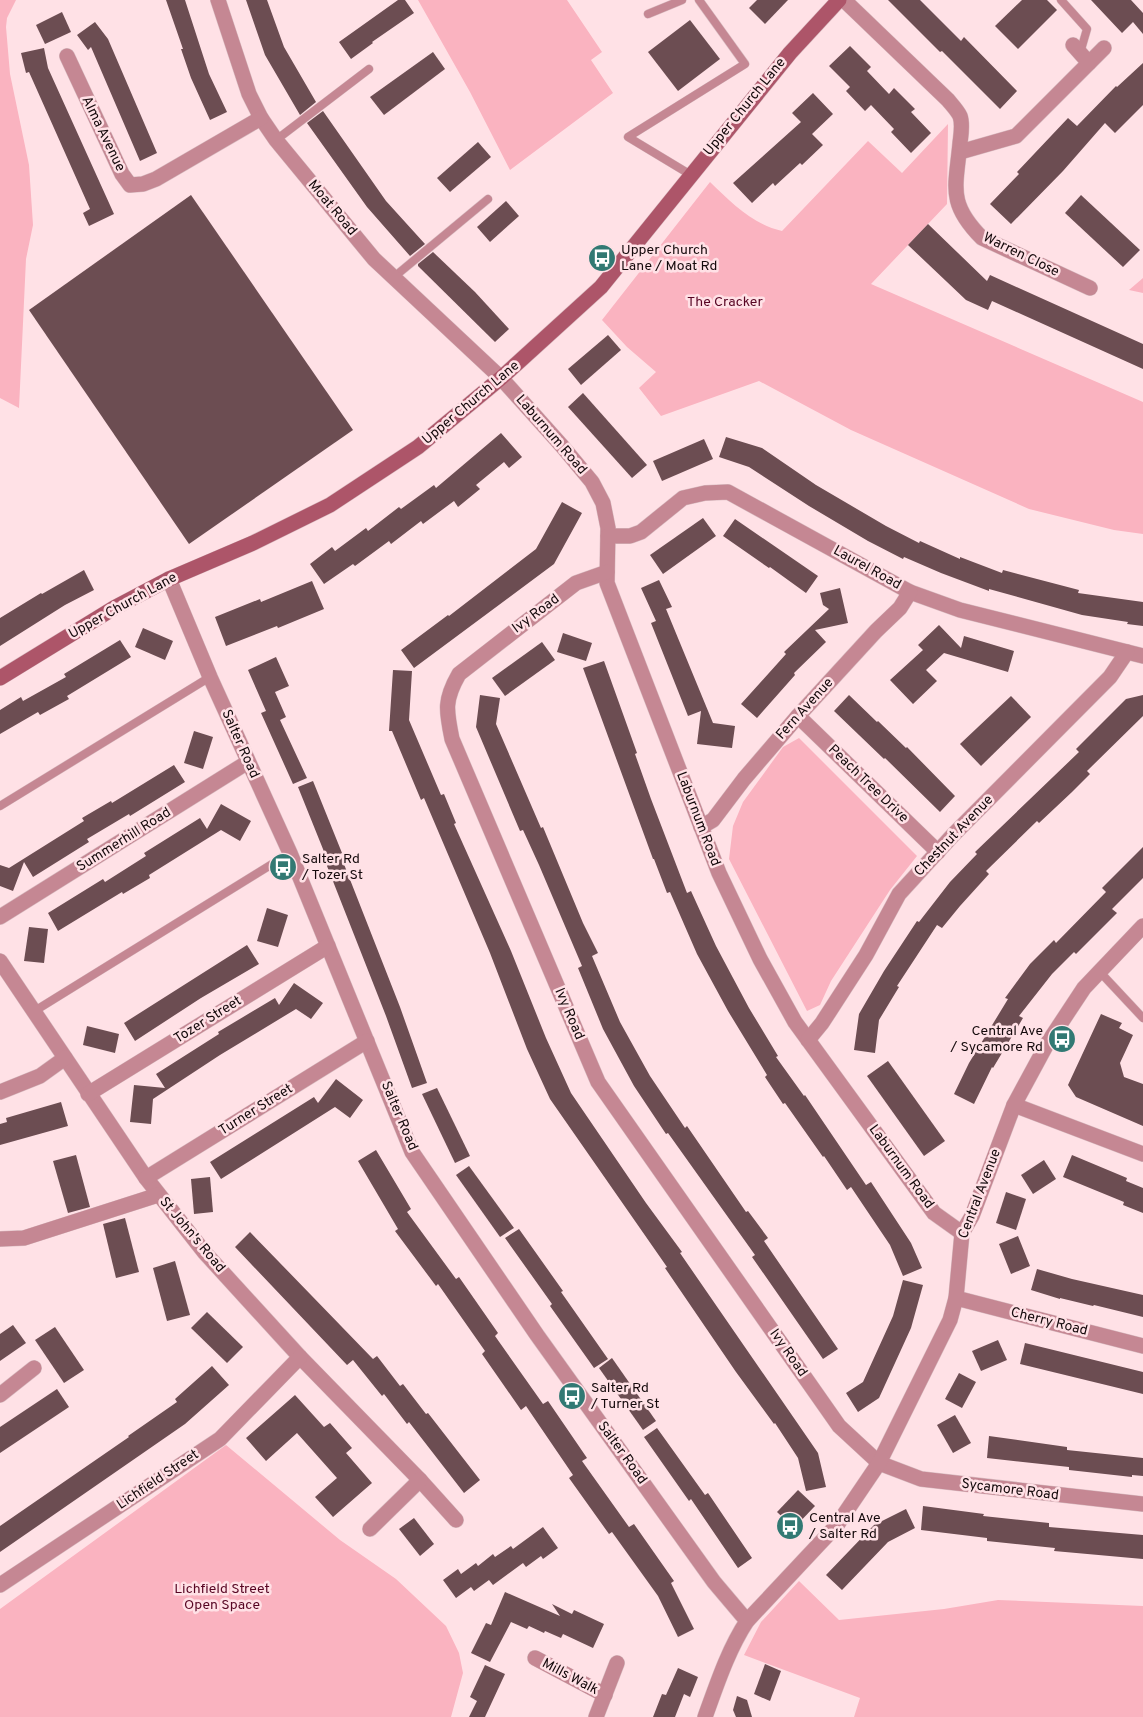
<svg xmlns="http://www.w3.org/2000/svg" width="1143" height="1717" font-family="Overpass,sans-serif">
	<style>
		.green { fill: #fab3c0 }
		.building { fill: #6c4d52 }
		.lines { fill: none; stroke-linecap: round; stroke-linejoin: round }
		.lane-casing { stroke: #d9bec3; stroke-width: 9 }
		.street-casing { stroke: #d9bec3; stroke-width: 16 }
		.secondary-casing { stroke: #d9bec3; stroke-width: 16 }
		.lane { stroke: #c58793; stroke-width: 8 }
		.street { stroke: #c58793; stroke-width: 15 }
		.secondary { stroke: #ad5569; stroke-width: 15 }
		.labels { text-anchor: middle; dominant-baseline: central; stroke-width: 5; stroke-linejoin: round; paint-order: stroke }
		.street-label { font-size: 14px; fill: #14090b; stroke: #ffe1e6 }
		.poi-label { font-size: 14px; fill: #14090b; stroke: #ffe1e6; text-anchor: start }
		.park-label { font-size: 14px; fill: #570523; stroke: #ffe1e6 }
	</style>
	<rect width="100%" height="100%" fill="#ffe1e6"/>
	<g class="green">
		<path d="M0,0H16L7,18L6,27L10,74L29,165L33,225L26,259L19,408L0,398Z"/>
		<path d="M418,0H567L602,52L591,60L613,93L510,170L470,92Z"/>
		<path d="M948,124L947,204L871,284L1143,402V534L1114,530L1029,509L851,430L759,381L661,416L639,388L656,372L627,347L602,320L710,182C732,203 752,224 782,231L868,141L902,173Z"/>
		<path d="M1143,278V293L1129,290Z"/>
		<path d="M799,738L917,856L890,890L831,981L820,1005L807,1011L729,859L733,826L743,802L783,747Z"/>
		<path d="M226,1445L340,1540L396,1579L446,1626L459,1653L463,1673L451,1717H0V1609Z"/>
		<path d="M799,1581L839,1620L944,1609L998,1600L1143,1606V1717H854L860,1698L744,1655L761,1622Z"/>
	</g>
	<g class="building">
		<path d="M166,0H185L209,74L227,112L210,120L191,78L181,49H183Z"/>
		<path d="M246,0H267L284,47L316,102L300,115L265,55Z"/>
		<path d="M398,0H405L414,13L372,42L373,43L351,59L339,42Z"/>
		<path d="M757,0H788L765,24L749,8Z"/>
		<path d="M888,0H920L961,41L964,37L1017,91L1000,109L942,51L940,52Z"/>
		<path d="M1022,0H1047L1057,10L1018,49L995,26Z"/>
		<path d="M1091,0H1131L1143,13V34L1133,22L1122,33Z"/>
		<path d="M62,12L71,32L45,44L36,25Z"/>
		<path d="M690,20L720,59L678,91L648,52Z"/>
		<path d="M95,22L108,39L157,153L140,161L91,47L88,50L77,35Z"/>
		<path d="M850,46L871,67L867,71L889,94L894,88L915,109L911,112L931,133L911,153L891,132L894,129L871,105L865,111L846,91L850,87L829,66Z"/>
		<path d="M44,48L48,68L114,214L89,226L83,213L90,209L29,72L26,73L21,53Z"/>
		<path d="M433,52L445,69L384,115L370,97Z"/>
		<path d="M1143,63V105L1115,133L1105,123L1063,171L1011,224L990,204L1019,174L1017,172L1068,118L1077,126L1116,86L1117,87Z"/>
		<path d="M813,93L833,114L812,134L823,145L802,165L800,163L775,186L773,183L752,203L733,183L801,122L792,113Z"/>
		<path d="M323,111L386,201L425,244L410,256L367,207L307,123Z"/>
		<path d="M478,142L491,157L450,192L437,178Z"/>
		<path d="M191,195L353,430L189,544L29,310Z"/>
		<path d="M1081,195L1140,250L1123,267L1065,213Z"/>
		<path d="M506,201L519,216L490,242L477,227Z"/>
		<path d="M928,224L987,281L990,275L1143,344V369L992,301L988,310L966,300L908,245Z"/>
		<path d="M433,252L475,292L509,329L495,342L418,266V264Z"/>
		<path d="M608,335L621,350L581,385L568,369Z"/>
		<path d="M583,393L647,465L632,478L568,407Z"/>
		<path d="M501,433L522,457L509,468L504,462L476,485L480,489L458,507L454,501L423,524L421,521L391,544L389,541L355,566L353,564L324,584L310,564L332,547L335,551L366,528L368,531L399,507L401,509L434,485L436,488Z"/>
		<path d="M726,437L762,448L816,485L886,526L919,543L920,541L960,559V557L1002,573L1003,570L1079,590L1078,593L1143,602V626L1127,624L1128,622L1082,615L989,589V591L941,573L904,557L903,559L868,541L809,506L749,467L719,457Z"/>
		<path d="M704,439L713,459L662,481L653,461Z"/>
		<path d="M562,502L582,513L554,564L414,668L401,650L448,615L449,616L536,549Z"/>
		<path d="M703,518L716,536L663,574L650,555Z"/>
		<path d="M735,519L818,576L806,593L770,567L769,568L723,536Z"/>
		<path d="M84,570L94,590L65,605L0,646V618L41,593L42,594Z"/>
		<path d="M659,580L672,607L666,609L713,723L735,726L732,748L697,744L701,711L688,716L651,623L656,621L641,588Z"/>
		<path d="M312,581L324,609L278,628L277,626L226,646L215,617L260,599L261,602Z"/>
		<path d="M840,588L848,623L815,630L826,642L794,673L795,675L757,718L741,704L786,654L784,652L829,609L823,605L820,593Z"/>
		<path d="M939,625L961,648L964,636L1014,651L1008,672L944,653L926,670L937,681L913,704L890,680L923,650L918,645Z"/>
		<path d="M143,628L173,641L165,660L135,647Z"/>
		<path d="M563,633L592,643L586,661L557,652Z"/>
		<path d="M120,640L131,657L67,696L69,699L40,715L38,712L0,734V710L21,697L23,701L66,677L64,674Z"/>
		<path d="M542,642L555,660L505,696L492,678Z"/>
		<path d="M276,657L289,686L275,692L286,717L280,720L307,778L293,784L261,713L266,711L248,670Z"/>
		<path d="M604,661L637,753L635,754L651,799L687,893L691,891L716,946L749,1008L778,1056L776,1057L804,1096L805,1095L866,1185L871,1182L911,1243L922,1268L903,1276L890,1245L851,1187L847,1190L824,1156L823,1157L785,1103L783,1104L765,1077L767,1075L728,1011L697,954L670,892L667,893L654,859H653L583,668Z"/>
		<path d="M393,670L412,671L409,720L441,795L444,794L456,823L454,824L511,951L546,1038L571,1093L646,1203L682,1252L680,1253L818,1453L826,1487L806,1491L798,1458L775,1423L774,1424L736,1372L665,1268L667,1267L550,1099L527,1049L490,953L424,798L421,800L392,731H389Z"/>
		<path d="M480,695L500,698L496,724L541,828L543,827L583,923L598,953L592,956L620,1022L650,1076L685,1128L687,1126L746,1212L748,1211L768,1238L764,1241L838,1349L823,1359L752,1257L755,1255L668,1133L666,1134L634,1086L603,1029L578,968L582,966L539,865L523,830L520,831L476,727Z"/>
		<path d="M849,695L877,722L878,721L906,748L907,747L955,796L940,812L885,758L884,759L834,711Z"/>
		<path d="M1143,695V716L1087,771L1090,774L1072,792L1039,823L1037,821L986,871L989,874L960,906L942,928L937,925L897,986L899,987L879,1020L875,1053L854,1050L859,1014L884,971L917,921L919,922L950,882L977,854L975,852L1079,752L1076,749L1126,699Z"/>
		<path d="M1011,696L1031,717L981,766L960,744Z"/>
		<path d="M194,731L213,737L203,769L184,763Z"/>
		<path d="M174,765L185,782L130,816L129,814L87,839L89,842L33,877L24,862L13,891L0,886V865L9,868L84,821L82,818L111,801L112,803Z"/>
		<path d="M313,781L342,853L340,854L400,1007L427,1083L412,1088L386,1016L327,866L329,864L298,787Z"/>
		<path d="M221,804L251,821L240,841L221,830L149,875L150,878L123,894L122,892L58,931L48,913L103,879L105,882L146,856L144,853L200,818L207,829Z"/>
		<path d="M1143,847V878L1112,909L1117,913L1076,954L1074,952L1052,974L1019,1016L1023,1018L993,1068L992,1067L974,1104L954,1094L969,1063L1008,999L1005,998L1030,964L1054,940L1056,943L1106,892L1102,888Z"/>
		<path d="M267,908L288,915L278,947L257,941Z"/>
		<path d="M29,927L48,929L44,963L24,961Z"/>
		<path d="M247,945L259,964L201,998L135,1041L124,1023Z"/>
		<path d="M294,983L323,1003L311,1019L296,1009L220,1055L153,1099L151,1124L130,1122L134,1085L165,1088L156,1074L219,1034L218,1032L275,998L279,1005Z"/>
		<path d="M1101,1014L1122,1023L1119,1028L1133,1035L1120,1063L1124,1077L1143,1084V1126L1076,1097L1068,1085Z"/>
		<path d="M87,1026L119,1034L115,1053L83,1045Z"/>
		<path d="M888,1061L945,1141L924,1156L867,1076Z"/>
		<path d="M336,1079L363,1100L350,1118L335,1107L221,1179L210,1162L314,1097L318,1103Z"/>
		<path d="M437,1088L470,1156L455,1163L422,1094Z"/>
		<path d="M61,1102L68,1126L0,1145V1124L7,1122L6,1118Z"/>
		<path d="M376,1150L411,1209L407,1212L456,1279L459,1277L498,1333L495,1336L543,1404L548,1401L587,1458L582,1461L629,1527L634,1524L674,1581L671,1583L694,1629L678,1637L658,1596L612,1532L609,1534L569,1478L573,1475L526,1406L521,1410L482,1354L485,1351L438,1284L436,1286L395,1231L398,1229L358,1161Z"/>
		<path d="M76,1155L90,1207L68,1213L53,1161Z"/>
		<path d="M1072,1155L1127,1178L1126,1181L1143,1188V1213L1123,1205L1124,1202L1063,1177Z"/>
		<path d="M1044,1160L1056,1179L1033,1194L1021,1175Z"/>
		<path d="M469,1166L514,1228L500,1237L456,1175Z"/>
		<path d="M210,1177L213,1212L194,1214L191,1179Z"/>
		<path d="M1006,1192L1026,1199L1016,1230L996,1223Z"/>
		<path d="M125,1218L139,1272L116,1278L103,1224Z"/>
		<path d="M519,1229L563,1291L561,1292L608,1359L594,1368L550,1306L552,1304L505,1238Z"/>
		<path d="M250,1232L373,1359L377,1356L400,1386L403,1384L426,1414L428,1413L480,1480L464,1493L409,1422L407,1424L384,1394L382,1396L353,1360L347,1365L235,1247Z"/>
		<path d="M1018,1236L1030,1266L1011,1274L999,1244Z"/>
		<path d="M175,1261L190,1315L167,1321L153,1268Z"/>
		<path d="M1037,1269L1072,1279L1143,1295V1317L1094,1305L1093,1306L1060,1298V1299L1031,1290Z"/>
		<path d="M903,1280L923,1285L911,1328L879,1398L858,1412L846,1393L863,1382L893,1316Z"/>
		<path d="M207,1312L243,1347L227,1363L191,1328Z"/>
		<path d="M13,1325L26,1343L0,1361V1334Z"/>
		<path d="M55,1327L84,1370L64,1383L35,1340Z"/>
		<path d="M998,1340L1007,1360L981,1371L972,1351Z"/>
		<path d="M1025,1343L1143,1372V1394L1020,1364Z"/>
		<path d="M612,1358L656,1421L643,1430L599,1368Z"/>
		<path d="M212,1366L229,1385L185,1424L0,1552V1526L129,1437L128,1436L177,1402L175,1399Z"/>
		<path d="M959,1373L976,1382L962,1408L945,1399Z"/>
		<path d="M57,1389L69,1407L0,1453V1427Z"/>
		<path d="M295,1395L324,1427L330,1423L352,1448L346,1453L372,1483L333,1517L315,1497L337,1478L297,1433L266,1461L246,1438Z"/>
		<path d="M955,1415L971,1443L953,1453L937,1425Z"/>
		<path d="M657,1428L705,1495L708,1493L752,1558L738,1568L691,1499L689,1501L644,1437Z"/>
		<path d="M989,1436L1067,1447V1450L1143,1458V1476L1132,1475V1477L1069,1470V1467L987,1458Z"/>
		<path d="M798,1490L815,1506L794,1528L777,1512Z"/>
		<path d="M923,1506L984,1514L983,1516L1049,1523V1527L1143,1535V1559L1054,1551L1055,1548L987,1541V1538L921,1530Z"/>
		<path d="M906,1509L915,1528L888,1542L842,1590L826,1575L874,1525Z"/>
		<path d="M414,1518L434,1544L420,1556L399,1529Z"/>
		<path d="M543,1527L558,1548L543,1559L541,1556L526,1567L523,1563L493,1585L489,1580L474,1591L471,1587L456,1598L443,1580L458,1569L461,1574L476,1563L478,1566L493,1554L495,1557L511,1546L513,1549Z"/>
		<path d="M505,1592L560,1616L552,1604L572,1614L574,1610L604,1624L593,1648L563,1634L561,1638L545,1631L544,1633L529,1626L527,1629L511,1622L490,1662L471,1653L486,1623L491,1625Z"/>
		<path d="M765,1664L781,1671L770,1701L754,1694Z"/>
		<path d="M485,1665L505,1674L485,1717H469L477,1701L470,1697Z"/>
		<path d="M678,1668L698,1677L690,1697L684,1694L675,1717H653L662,1694L666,1695Z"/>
		<path d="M737,1696L747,1700L752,1717H736L733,1710Z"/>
	</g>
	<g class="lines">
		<g class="lane-casing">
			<g id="lane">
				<path d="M1061,0L1087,29L1080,53"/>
				<path d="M648,14L682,0"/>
				<path d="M276,140L369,69"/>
				<path d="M691,175L628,137L745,64L699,0"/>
				<path d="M394,277L488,199"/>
				<path d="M0,806L210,677"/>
				<path d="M1099,971L1143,1018"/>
				<path d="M33,1012L290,853"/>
			</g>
		</g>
		<g class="street-casing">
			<g id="street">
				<path d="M218,0L249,94L261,118L276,140L374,259L501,378L562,446L592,482L603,503L608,528L607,583L719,873L760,959L795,1022L934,1213L962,1233"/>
				<path d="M844,0L948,100C952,105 957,110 960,116C963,124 961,134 960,143C956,187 947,203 982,238L1090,288"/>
				<path d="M1073,45L1089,63"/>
				<path d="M67,56L122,174L130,185L143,184L156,179L261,118"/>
				<path d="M960,152L1016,136L1104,48"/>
				<path d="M608,536H630L641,532L683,498L705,493L728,492L910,592L960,610L1143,656"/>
				<path d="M607,572L576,583L459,674C444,700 446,710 452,739L598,1082L839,1426L879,1463L921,1479L1143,1504"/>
				<path d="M169,579L210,677L290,853L412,1152L537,1335L714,1582L747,1621"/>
				<path d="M798,716L938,852"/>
				<path d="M701,827L713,820L744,779L798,716L876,631L900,608L910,592"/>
				<path d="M0,917L248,762"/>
				<path d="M0,961L146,1178L205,1253L300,1357L420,1480L456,1520"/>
				<path d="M808,1040L822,1023L866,955L899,894L953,835L1110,677L1127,652"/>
				<path d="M0,1092L40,1076L65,1058"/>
				<path d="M88,1094L328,946"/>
				<path d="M1014,1105L1143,1154"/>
				<path d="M146,1178L367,1041"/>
				<path d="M0,1239L24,1238L158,1195"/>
				<path d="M956,1298L1143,1346"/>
				<path d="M0,1395L34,1368"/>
				<path d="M370,1529L420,1480"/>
				<path d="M0,1585L220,1439L300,1357"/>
				<path d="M535,1658L605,1695"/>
				<path d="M596,1717L617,1663"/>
				<path d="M705,1717C717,1684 728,1650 747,1621L837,1525L879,1463L950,1320L956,1298L962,1233L972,1216L1014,1105L1047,1044L1084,988L1143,926"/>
			</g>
		</g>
		<g class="secondary-casing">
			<path id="secondary" d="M0,678L114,608L169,579L253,543L330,505L418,447L501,378L601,287L790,53L839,0"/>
		</g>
		<use href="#lane" class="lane"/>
		<use href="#street" class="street"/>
		<use href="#secondary" class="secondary"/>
	</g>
	<defs>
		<g id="bus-disc" transform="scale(1.4375)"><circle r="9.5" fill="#327973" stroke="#ffe1e6"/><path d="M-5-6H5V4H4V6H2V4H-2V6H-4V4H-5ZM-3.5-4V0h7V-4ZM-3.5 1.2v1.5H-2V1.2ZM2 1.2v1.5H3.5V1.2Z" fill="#fff"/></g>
	</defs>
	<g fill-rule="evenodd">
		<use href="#bus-disc" x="602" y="258"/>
		<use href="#bus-disc" x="283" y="867"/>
		<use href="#bus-disc" x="1062" y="1039"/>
		<use href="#bus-disc" x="572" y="1396"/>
		<use href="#bus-disc" x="790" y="1526"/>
	</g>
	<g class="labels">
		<g class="street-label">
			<text transform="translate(745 107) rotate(-51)">Upper Church Lane</text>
			<text transform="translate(103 134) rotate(64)">Alma Avenue</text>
			<text transform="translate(332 208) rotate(50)">Moat Road</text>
			<text transform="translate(1021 255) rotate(26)">Warren Close</text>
			<text transform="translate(471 403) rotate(-40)">Upper Church Lane</text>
			<text transform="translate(551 435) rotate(49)">Laburnum Road</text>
			<text transform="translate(867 568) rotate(29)">Laurel Road</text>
			<text transform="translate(123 606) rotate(-29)">Upper Church Lane</text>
			<text transform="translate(536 614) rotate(-37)">Ivy Road</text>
			<text transform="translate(805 709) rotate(-48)">Fern Avenue</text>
			<text transform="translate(240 744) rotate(66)">Salter Road</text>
			<text transform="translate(868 784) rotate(44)">Peach Tree Drive</text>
			<text transform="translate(698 819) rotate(69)">Laburnum Road</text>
			<text transform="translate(954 836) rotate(-46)">Chestnut Avenue</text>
			<text transform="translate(124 840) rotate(-32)">Summerhill Road</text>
			<text transform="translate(569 1014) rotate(67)">Ivy Road</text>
			<text transform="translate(208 1020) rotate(-32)">Tozer Street</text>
			<text transform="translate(256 1110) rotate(-32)">Turner Street</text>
			<text transform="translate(399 1116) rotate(67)">Salter Road</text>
			<text transform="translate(901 1167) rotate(54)">Laburnum Road</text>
			<text transform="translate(980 1194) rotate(-69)">Central Avenue</text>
			<text transform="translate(192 1235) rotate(50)">St John's Road</text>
			<text transform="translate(1049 1322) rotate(14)">Cherry Road</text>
			<text transform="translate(788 1353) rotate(55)">Ivy Road</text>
			<text transform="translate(622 1453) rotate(54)">Salter Road</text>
			<text transform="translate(158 1480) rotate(-34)">Lichfield Street</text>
			<text transform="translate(1010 1490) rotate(7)">Sycamore Road</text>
			<text transform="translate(570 1677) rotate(28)">Mills Walk</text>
		</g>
		<g class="poi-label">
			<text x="621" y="250">Upper Church<tspan x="621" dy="16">Lane / Moat Rd</tspan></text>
			<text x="302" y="859">Salter Rd<tspan x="302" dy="16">/ Tozer St</tspan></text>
			<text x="1043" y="1031" text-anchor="end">Central Ave<tspan x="1043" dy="16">/ Sycamore Rd</tspan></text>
			<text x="591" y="1388">Salter Rd<tspan x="591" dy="16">/ Turner St</tspan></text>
			<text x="809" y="1518">Central Ave<tspan x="809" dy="16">/ Salter Rd</tspan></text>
		</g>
		<g class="park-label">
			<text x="725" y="302">The Cracker</text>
			<text x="222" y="1589">Lichfield Street<tspan x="222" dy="16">Open Space</tspan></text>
		</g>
	</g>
</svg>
